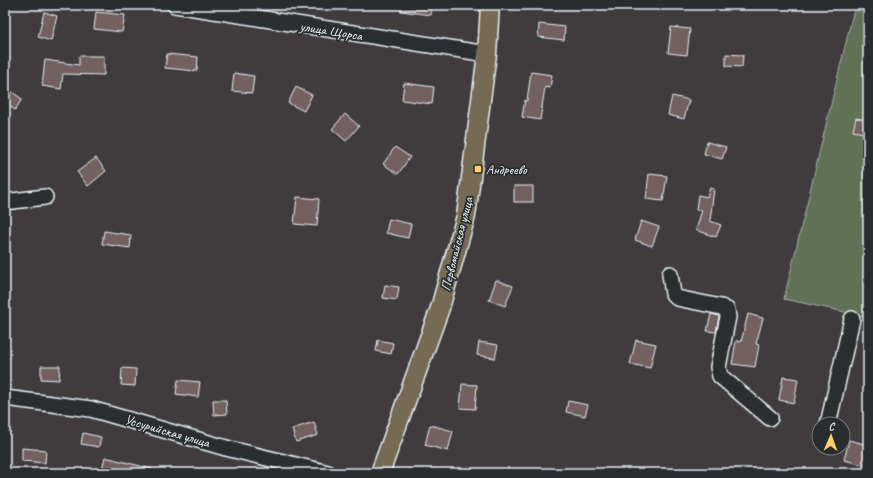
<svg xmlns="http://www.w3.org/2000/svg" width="873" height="478" font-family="Caveat,sans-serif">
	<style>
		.green { fill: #627057; stroke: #a5b0a8 }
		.building { fill: #736060; stroke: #e8f1f8 }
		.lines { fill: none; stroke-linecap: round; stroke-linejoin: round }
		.minor-casing { stroke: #e8f1f8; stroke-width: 18 }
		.major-casing { stroke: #e8f1f8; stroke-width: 21 }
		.minor { stroke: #2a2d2e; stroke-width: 15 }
		.major { stroke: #746b52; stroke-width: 18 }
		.poi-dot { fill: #ffd166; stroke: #2a2d2e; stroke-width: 1.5 }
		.labels { text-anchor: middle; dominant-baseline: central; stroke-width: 3.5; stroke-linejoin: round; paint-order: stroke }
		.street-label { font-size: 14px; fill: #e8f1f8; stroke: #2a2d2e }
		.poi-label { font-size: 14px; fill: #e8f1f8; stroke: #2a2d2e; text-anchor: start }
	</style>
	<rect width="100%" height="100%" fill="#403c3d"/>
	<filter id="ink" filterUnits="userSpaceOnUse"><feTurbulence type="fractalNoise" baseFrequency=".025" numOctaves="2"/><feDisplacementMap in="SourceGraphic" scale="8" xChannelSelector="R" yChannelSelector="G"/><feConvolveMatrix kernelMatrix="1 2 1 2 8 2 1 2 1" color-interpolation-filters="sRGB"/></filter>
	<g filter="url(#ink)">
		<path class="green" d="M855,5H868V317L784,299Z"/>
		<g class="building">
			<path d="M402,5H432L431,15L401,11Z"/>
			<path d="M44,12L57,16L51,41L38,37Z"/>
			<path d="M96,12L125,15L122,32L94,29Z"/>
			<path d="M539,24L565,27L564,40L538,37Z"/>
			<path d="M671,27L690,29L687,55L668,53Z"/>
			<path d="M167,54L198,57L197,71L165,68Z"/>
			<path d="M726,54L743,55L742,67L726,66Z"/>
			<path d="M79,56H104V75L63,74L61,89L42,86L45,60L79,65Z"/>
			<path d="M531,72L552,75L550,88L545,87L540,120L522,117L525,100L527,101Z"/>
			<path d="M234,73L254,76L252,93L232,91Z"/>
			<path d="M404,83L434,87L432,104L402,100Z"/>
			<path d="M5,87L22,99L15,110L5,103Z"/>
			<path d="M296,87L312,95L304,111L288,103Z"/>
			<path d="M672,96L689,100L684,119L668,115Z"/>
			<path d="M345,114L359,126L346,141L332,129Z"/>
			<path d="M856,118L867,120L864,133L853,131Z"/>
			<path d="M707,142L726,147L722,159L704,154Z"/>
			<path d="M395,147L410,157L398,174L383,164Z"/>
			<path d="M96,158L106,171L88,186L77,172Z"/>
			<path d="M649,174L667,176L663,201L646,199Z"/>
			<rect x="514" y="186" width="19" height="16"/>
			<path d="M710,188L714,189L710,221L721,225L716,237L696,230L702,210H696L698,195L707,197Z"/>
			<path d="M297,197L319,199L317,226L294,224Z"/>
			<path d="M389,219L411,224L408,238L386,233Z"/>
			<path d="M641,221L659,227L652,246L635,240Z"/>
			<path d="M104,231L131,235L130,248L102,244Z"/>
			<path d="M496,280L513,286L505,306L489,300Z"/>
			<path d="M385,285L399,287L397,300L383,298Z"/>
			<path d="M711,314L719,316L716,332L707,331Z"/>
			<path d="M748,314L763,318L756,344L759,345L755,367L732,364L736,341L741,342Z"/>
			<path d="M378,340L393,343L391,354L376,351Z"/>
			<path d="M636,340L656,344L650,368L630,364Z"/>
			<path d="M479,342L498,345L495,358L477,355Z"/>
			<path d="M41,366H60L59,380L41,379Z"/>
			<path d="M122,368L136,369L135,386L121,385Z"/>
			<path d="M783,377L798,379L794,403L779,400Z"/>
			<path d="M178,380L200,382L198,397L176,394Z"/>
			<path d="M462,384L477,385L475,409L460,408Z"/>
			<path d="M213,400H226L227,414L214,415Z"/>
			<path d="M568,401L588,405L585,416L566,412Z"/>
			<path d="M314,422L318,435L296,442L292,429Z"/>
			<path d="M430,425L453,431L448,451L425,445Z"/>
			<path d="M83,433L101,437L99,447L81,444Z"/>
			<path d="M849,440L868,445V466L844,460Z"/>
			<path d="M22,448L46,450L45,463L22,461Z"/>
			<path d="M105,457L152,469L151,473H101Z"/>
		</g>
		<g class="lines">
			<g class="minor-casing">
				<g id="minor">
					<path d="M175,5L487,54"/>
					<path d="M5,202L45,197"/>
					<path d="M670,274L673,294L677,298L721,307L727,310L728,317L718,367L720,376L770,418"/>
					<path d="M5,398L91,409L226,448L328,473"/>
					<path d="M828,424L852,319"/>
				</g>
			</g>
			<g class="major-casing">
				<path id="major" d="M380,473L440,308L466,216L487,54L490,5"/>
			</g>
			<use href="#minor" class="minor"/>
			<use href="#major" class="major"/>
		</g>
	</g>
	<rect class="poi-dot" x="474" y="165" width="8" height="8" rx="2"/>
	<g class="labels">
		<g class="street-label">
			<text transform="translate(331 31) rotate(9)">улица Щорса</text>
			<text transform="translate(457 244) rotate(-76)">Первомайская улица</text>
			<text transform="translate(167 431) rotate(16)">Уссурийская улица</text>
		</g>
		<g class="poi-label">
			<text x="486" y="169">Андреево</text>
		</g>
	</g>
	<rect width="873" height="478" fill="none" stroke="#2a2d2e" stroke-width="20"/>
	<rect x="10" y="10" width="853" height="458" fill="none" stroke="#e8f1f8" stroke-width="1.5" filter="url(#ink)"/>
	<g transform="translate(831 436) rotate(2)"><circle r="19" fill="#2a2d2e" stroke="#767b7f"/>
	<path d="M0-3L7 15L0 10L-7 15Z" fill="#ffd166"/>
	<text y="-6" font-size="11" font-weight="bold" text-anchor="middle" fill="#e8f1f8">С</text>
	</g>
</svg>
